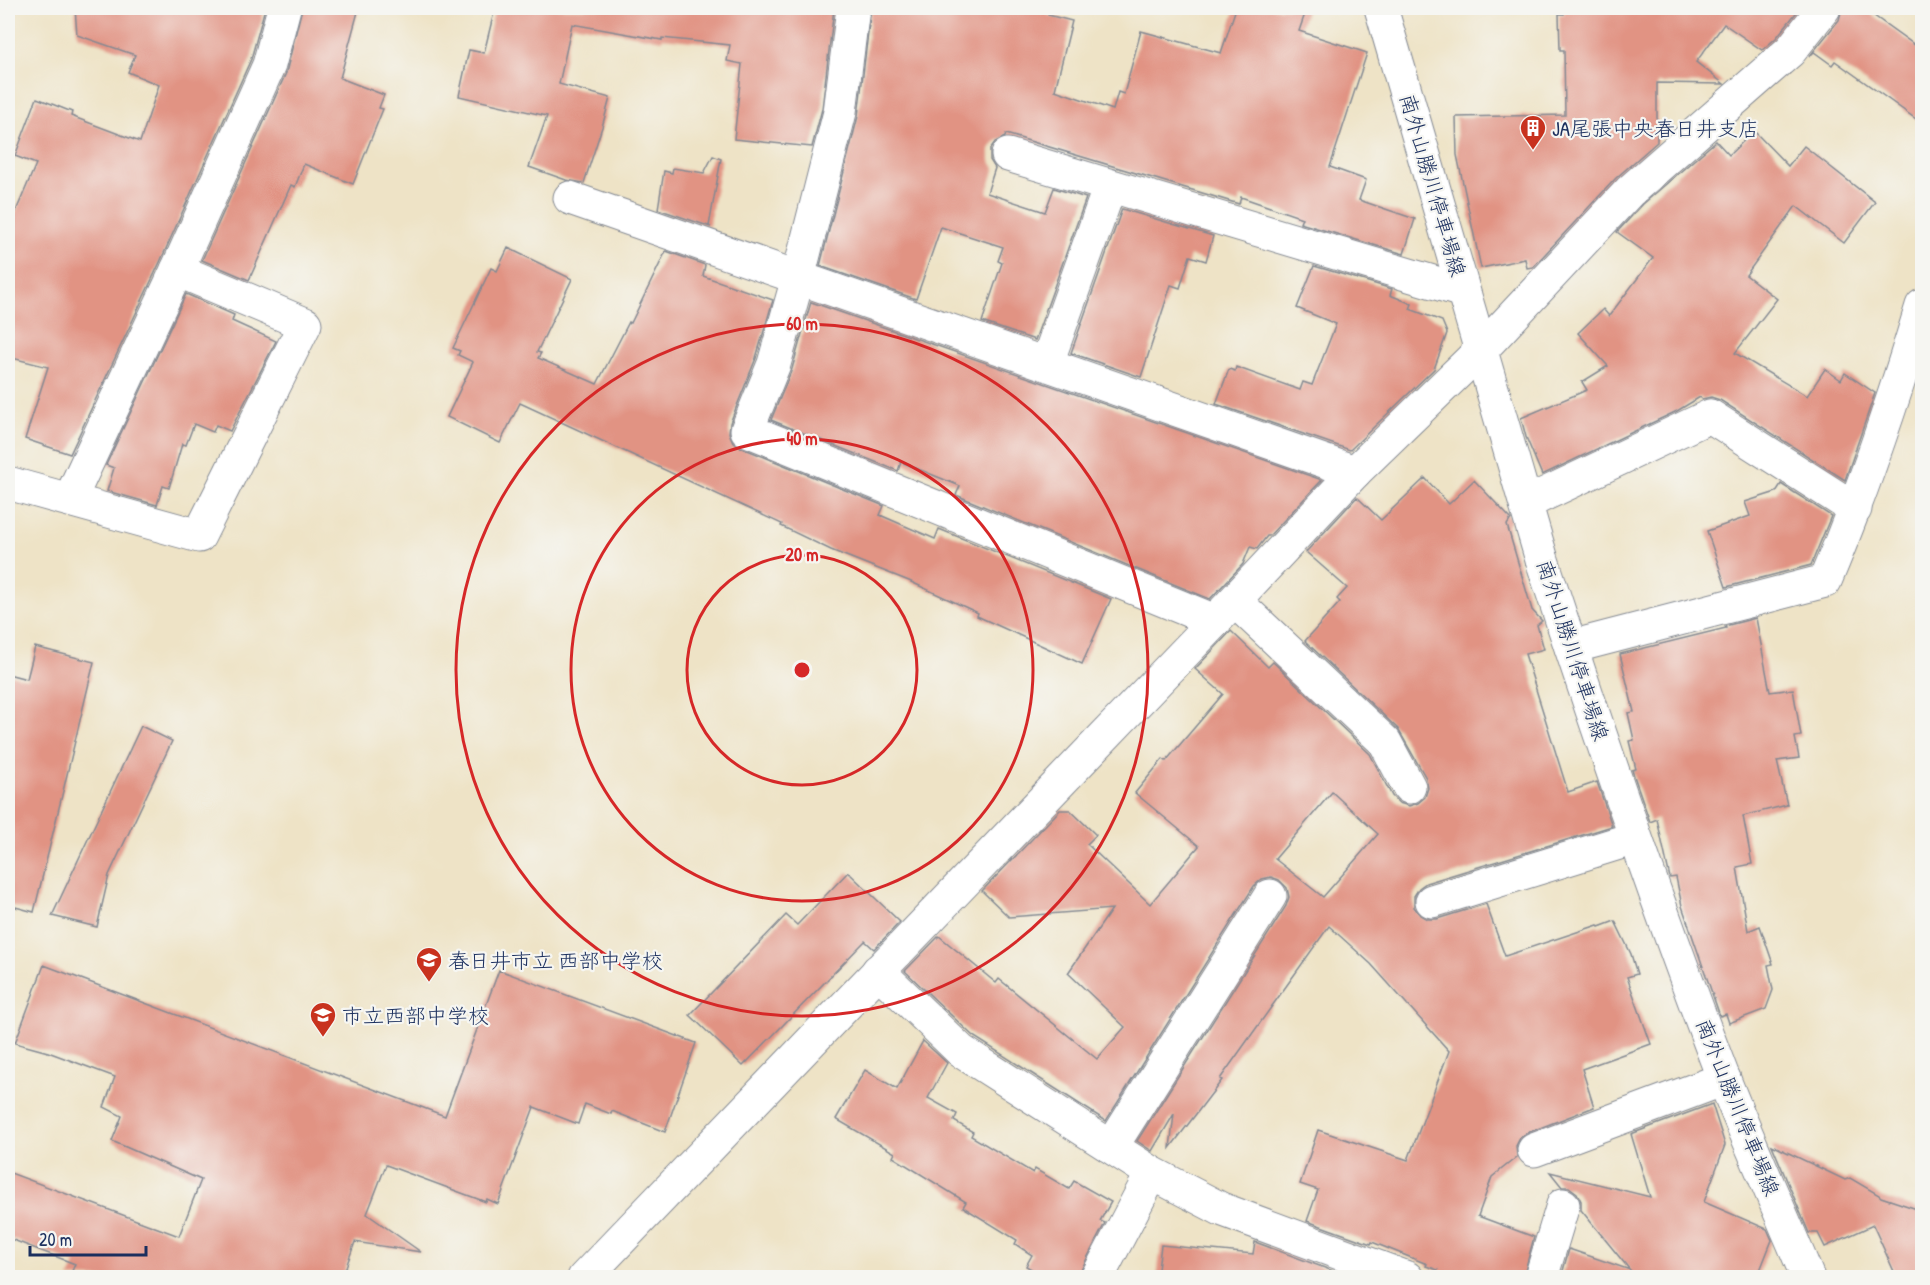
<svg xmlns="http://www.w3.org/2000/svg" width="1930" height="1285" font-family="'Patrick Hand','Klee One',sans-serif">
	<style>
		.building { fill: #e19383; fill-rule: evenodd }
		.lines { fill: none; stroke-linecap: round; stroke-linejoin: round }
		.street-casing { stroke: #848992; stroke-width: 35 }
		.secondary-casing { stroke: #848992; stroke-width: 35 }
		.street { stroke: #fff; stroke-width: 33 }
		.secondary { stroke: #fff; stroke-width: 33 }
		.ring { fill: none; stroke: #d62828; stroke-width: 3 }
		.labels { text-anchor: middle; dominant-baseline: central; stroke-width: 4.5; stroke-linejoin: round; paint-order: stroke }
		.poi-label { font-size: 21px; fill: #1b2f5e; stroke: #f6f6f2; text-anchor: start }
		.street-label { font-size: 21px; fill: #1b2f5e; stroke: #f6f6f2 }
		.centre { fill: #d62828; stroke: #f6f6f2; stroke-width: 3 }
		.ring-label { font-size: 18px; text-anchor: middle; font-weight: bold; fill: #d62828; stroke: #f6f6f2; stroke-width: 4.5; stroke-linejoin: round; paint-order: stroke }
	</style>
	<rect width="100%" height="100%" fill="#f6f6f2"/>
	<filter id="ink" filterUnits="userSpaceOnUse"><feTurbulence type="fractalNoise" baseFrequency=".0167" numOctaves="2"/><feDisplacementMap in="SourceGraphic" scale="12" xChannelSelector="R" yChannelSelector="G"/><feConvolveMatrix kernelMatrix="1 2 1 2 8 2 1 2 1" color-interpolation-filters="sRGB"/></filter>
	<filter id="wash" filterUnits="userSpaceOnUse"><feTurbulence type="fractalNoise" baseFrequency=".008" numOctaves="4" result="noise"/><feDisplacementMap in="SourceGraphic" scale="24" xChannelSelector="R" yChannelSelector="G"/><feGaussianBlur stdDeviation="1.35" result="paint"/><feColorMatrix in="noise" values="0 0 0 0 0 0 0 0 0 0 0 0 0 0 0 0 0 1.4 0 .05"/><feComposite in="paint" operator="in"/></filter>
	<g filter="url(#wash)">
		<rect width="100%" height="100%" fill="#eee3c6"/>
		<g id="blocks">
			<g class="building">
				<path d="M75,8H265L251,59L160,262L70,454L25,439L48,367L8,357V230L36,164L15,156L37,98L72,112L71,116L140,142L159,85L128,72L135,55L77,35Z"/>
				<path d="M302,8H359L340,78L384,95L379,108L383,109L353,184L304,164L295,187L291,185L249,280L202,260L286,73Z"/>
				<path d="M495,8H718L749,11V8H834L822,109L812,147L734,139L742,64L727,61L730,45L662,38V40L572,24L559,84L610,98L602,127L584,183L566,180L529,167L547,116L459,96L469,50L484,53Z"/>
				<path d="M871,8H1050L1048,15L1072,21L1055,90L1113,110L1118,92L1124,94L1141,31L1221,53L1236,8H1307L1299,31L1367,53L1330,167L1366,180L1359,200L1415,219L1404,254L1300,223L1302,218L1241,197L1239,204L1006,134L1005,137L995,142L990,149V160L995,168L987,193L1045,212L1054,188L1086,198L1035,340L982,322L1002,263L998,261L1003,247L941,227L916,299L820,266L858,116Z"/>
				<path d="M1564,8H1800L1776,38L1762,50L1724,24L1696,62L1724,84L1657,83V142L1616,178L1533,267L1527,268L1525,259L1481,268L1457,155L1456,117L1565,115L1564,50H1560L1559,14H1564Z"/>
				<path d="M1842,8H1863L1923,51V124L1835,61L1832,65L1814,52L1809,57L1839,20Z"/>
				<path d="M1754,131L1788,166L1804,146L1875,202L1844,243L1796,206L1746,275L1777,299L1735,353L1807,396L1825,369L1841,380L1845,373L1875,393L1845,480L1720,400L1711,397L1702,399L1700,397L1677,411L1542,475L1526,437L1521,418L1587,390L1582,382L1608,366L1578,333L1603,309L1609,316L1653,258L1617,232L1643,204L1716,141L1729,155Z"/>
				<path d="M713,156L721,159L709,226L711,227L658,209L664,171L672,173L673,168L704,173Z"/>
				<path d="M1122,209L1213,236L1206,261L1190,256L1180,288L1171,285L1141,377L1071,353Z"/>
				<path d="M508,248L572,279L537,352L541,353L538,358L597,384L629,322L631,323L666,251L705,265L703,276L773,300L756,358L730,423L729,433L733,442L740,447L884,506L880,515L935,539L939,529L1111,599L1082,664L977,616L978,613L909,581L831,550L781,526L782,524L520,403L500,443L447,417L473,362L458,355L460,351L453,348L491,268L497,271Z"/>
				<path d="M1314,266L1392,289L1390,295L1412,304L1410,309L1442,321L1447,333L1434,369L1350,450L1216,404L1229,369L1235,371L1236,367L1300,390L1303,382L1312,385L1336,324L1297,308Z"/>
				<path d="M186,294L234,315L232,321L276,341L230,431L216,425L213,432L194,424L186,445L182,444L169,488L163,486L157,505L107,491L114,468L106,465Z"/>
				<path d="M811,302L1322,480L1269,536H1267L1257,549L1250,547L1243,564L1210,599L956,495L960,486L901,462L898,471L771,420L792,369Z"/>
				<path d="M1425,478L1449,504L1474,480L1511,519L1507,525L1532,610L1542,621L1537,625L1544,649L1525,654L1568,792L1597,782L1612,826L1426,883L1419,888L1414,896V907L1420,915L1427,919H1437L1486,904L1505,956L1598,925L1599,927L1615,921L1631,954L1637,974L1627,977L1651,1044L1582,1069L1594,1107L1527,1133L1520,1138L1516,1146L1517,1157L1492,1177L1478,1216L1534,1237L1523,1278H1436L1438,1270L1426,1266L1427,1264L1372,1242L1371,1244L1307,1221L1318,1190L1300,1184L1318,1130L1408,1160L1449,1051L1371,964L1329,926L1220,1079L1222,1080L1170,1148L1174,1114L1152,1151L1137,1141L1286,906L1289,897L1287,888L1279,880L1271,877L1262,879L1254,886L1106,1121L973,1036L905,971L939,936L996,983L999,979L1097,1059L1125,1027L1068,973L1112,909L1009,917L982,891L1060,810H1070L1096,835L1087,844L1150,904L1199,846L1135,793L1163,759L1166,761L1223,694L1195,669L1231,631L1268,667L1273,662L1370,754L1392,796L1399,803L1409,806L1418,803L1425,797L1428,788L1426,778L1398,729L1305,641L1340,602L1337,599L1347,588L1306,552L1357,497L1381,520ZM1332,792L1378,834L1323,897L1275,859Z"/>
				<path d="M1781,484L1831,516L1811,565L1726,587L1707,531L1750,516L1745,502L1776,492Z"/>
				<path d="M1756,618L1770,692L1793,689L1801,736L1795,737L1799,758L1777,761L1787,805L1743,816L1752,864L1737,867L1748,931L1760,926L1773,964L1768,965L1773,990L1766,1009L1729,1023L1726,1014L1720,1016L1682,906L1676,877L1670,878L1657,819L1650,822L1632,770L1636,769L1629,741L1634,740L1628,713L1634,712L1620,654L1726,628L1725,626Z"/>
				<path d="M35,647L94,662L34,912L8,905V674L27,679Z"/>
				<path d="M141,726L172,741L109,875L97,927L52,916Z"/>
				<path d="M848,872L900,922L874,949L865,941L743,1066L690,1015L786,915L797,925Z"/>
				<path d="M44,965L445,1116L499,970L696,1043L665,1132L612,1111L611,1114L585,1104L578,1124L534,1107L498,1204L487,1199L486,1202L386,1165L367,1214L421,1252L355,1242L342,1278H69L75,1264L8,1238V1172L179,1236L201,1180L112,1141L122,1116L104,1107L115,1077L48,1052L15,1043Z"/>
				<path d="M923,1041L947,1063L928,1098L957,1114L954,1121L973,1132L971,1136L1033,1173L1035,1169L1069,1189L1074,1181L1111,1202L1100,1221L1105,1223L1077,1278H1047L1026,1266L1032,1255L1015,1244L1017,1240L963,1207L966,1202L893,1157L895,1153L836,1119L865,1070L897,1089Z"/>
				<path d="M1712,1104L1725,1145L1704,1202L1767,1229L1772,1240L1757,1278H1561L1569,1249L1630,1270L1581,1210V1201L1577,1193L1569,1187H1562L1550,1172L1650,1197L1631,1134Z"/>
				<path d="M1772,1145L1845,1180L1850,1178L1879,1195L1881,1197L1923,1211V1278H1897L1873,1225L1825,1247L1818,1233H1809Z"/>
				<path d="M1255,1242L1333,1271L1332,1278H1157L1161,1245L1253,1254Z"/>
			</g>
		</g>
	</g>
	<g filter="url(#ink)">
		<use href="#blocks" fill-opacity="0" stroke="#848992" stroke-width="1.5"/>
		<g class="lines">
			<g class="street-casing">
				<g id="street">
					<path d="M853,8L840,112L798,278L774,364L747,430L1215,621"/>
					<path d="M1008,155L1463,291"/>
					<path d="M570,198L1355,472"/>
					<path d="M1047,363L1110,186"/>
					<path d="M8,483L199,536L305,324L177,270"/>
					<path d="M70,499L177,270L269,65L284,8"/>
					<path d="M1526,503L1710,416L1855,509"/>
					<path d="M1235,601L1385,742L1409,787"/>
					<path d="M1571,647L1825,581C1863,491 1894,399 1922,306"/>
					<path d="M1432,901L1635,838"/>
					<path d="M878,971L961,1051L1152,1173L1221,1209L1407,1278"/>
					<path d="M1112,1146L1270,896"/>
					<path d="M1534,1150L1724,1079"/>
					<path d="M584,1278L1215,621L1355,472L1482,349L1630,191L1790,51L1824,8"/>
					<path d="M1097,1278L1152,1173"/>
					<path d="M1541,1278L1563,1205"/>
				</g>
			</g>
			<g class="secondary-casing">
				<path id="secondary" d="M1381,8L1542,560C1599,734 1658,907 1723,1077C1750,1145 1780,1211 1808,1278"/>
			</g>
			<use href="#street" class="street"/>
			<use href="#secondary" class="secondary"/>
		</g>
	</g>
	<g class="ring">
		<circle cx="802" cy="670" r="115"/>
		<circle cx="802" cy="670" r="231"/>
		<circle cx="802" cy="670" r="346"/>
	</g>
	<defs>
		<g id="building-pin" transform="scale(1.35)"><path d="M0 17L-7.5 6A9.5 9.5 0 1 1 7.5 6Z" fill="#c8321e" stroke="#f6f6f2"/><path d="M-4-6H4V6H1V3H-1V6H-4ZM-2.5-4.3h1.7v1.8h-1.7ZM.8-4.3h1.7v1.8H.8ZM-2.5-1h1.7V.8h-1.7ZM.8-1h1.7V.8H.8Z" fill="#fff"/></g>
		<g id="school-pin" transform="scale(1.35)"><path d="M0 17L-7.5 6A9.5 9.5 0 1 1 7.5 6Z" fill="#c8321e" stroke="#f6f6f2"/><path d="M0-5L7-2L0 1L-7-2ZM-4 1L0 2.5L4 1V4Q0 6-4 4Z" fill="#fff"/></g>
	</defs>
	<g fill-rule="evenodd">
		<use href="#building-pin" x="1533" y="128"/>
		<use href="#school-pin" x="429" y="960"/>
		<use href="#school-pin" x="323" y="1015"/>
	</g>
	<g class="labels">
		<g class="poi-label">
			<text x="1552" y="128">JA尾張中央春日井支店</text>
			<text x="448" y="960">春日井市立 西部中学校</text>
			<text x="342" y="1015">市立西部中学校</text>
		</g>
		<g class="street-label">
			<text transform="translate(1433 185) rotate(74)">南外山勝川停車場線</text>
			<text transform="translate(1573 650) rotate(72)">南外山勝川停車場線</text>
			<text transform="translate(1738 1107) rotate(68)">南外山勝川停車場線</text>
		</g>
	</g>
	<circle cx="802" cy="670" r="9" class="centre"/>
	<g class="ring-label">
		<text x="802" y="330">60 m</text>
		<text x="802" y="445">40 m</text>
		<text x="802" y="561">20 m</text>
	</g>
	<rect width="1930" height="1285" fill="none" stroke="#f6f6f2" stroke-width="30"/>
	<path d="M30 1246v9h116v-9" fill="none" stroke="#1b2f5e" stroke-width="3"/>
	<text x="39" y="1246" font-size="18" fill="#1b2f5e" stroke="#f6f6f2" stroke-width="4.5" paint-order="stroke">20 m</text>
</svg>
